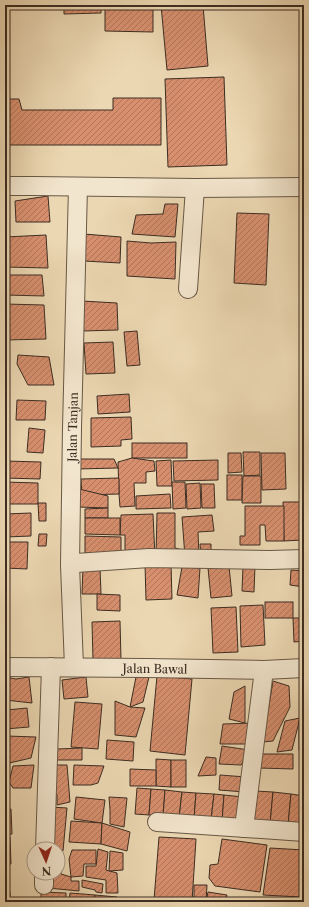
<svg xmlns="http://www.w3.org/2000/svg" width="309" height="907" font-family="'Libre Caslon Text',serif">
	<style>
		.building { fill: url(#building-hatch); stroke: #3c2d22 }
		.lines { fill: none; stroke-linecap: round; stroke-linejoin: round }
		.minor-casing { stroke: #685846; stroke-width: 20 }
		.minor { stroke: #f2e5cd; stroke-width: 18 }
		.labels { text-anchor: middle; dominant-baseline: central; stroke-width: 3.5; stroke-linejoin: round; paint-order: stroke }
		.street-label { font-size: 12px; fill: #3c2d22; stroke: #f2e5cd }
	</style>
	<defs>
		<pattern id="building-hatch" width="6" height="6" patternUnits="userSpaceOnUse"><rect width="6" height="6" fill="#d78f6e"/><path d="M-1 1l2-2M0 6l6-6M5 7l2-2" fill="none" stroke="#b0755a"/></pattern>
	</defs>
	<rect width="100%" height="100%" fill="#ebd7b2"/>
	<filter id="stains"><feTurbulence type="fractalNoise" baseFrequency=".005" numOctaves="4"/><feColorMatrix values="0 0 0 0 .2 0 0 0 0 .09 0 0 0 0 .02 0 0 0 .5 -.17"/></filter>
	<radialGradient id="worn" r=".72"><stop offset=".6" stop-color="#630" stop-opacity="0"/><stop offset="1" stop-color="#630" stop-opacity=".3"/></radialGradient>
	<g class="building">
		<path d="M64,5H101V13L64,14Z"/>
		<path d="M105,5H153V32L105,31Z"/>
		<path d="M161,5H203L208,66L167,70Z"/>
		<path d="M224,77L227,165L168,167L165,79Z"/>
		<path d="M113,98H161V145H5V99H19L22,110H113Z"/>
		<path d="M48,196L50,222H16L15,201Z"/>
		<path d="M165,204H178L175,237L132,234L136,215L163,214Z"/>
		<path d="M237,213L269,214L266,285L234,283Z"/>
		<path d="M84,234L121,237L120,263L84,261Z"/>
		<path d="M46,235L48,268L5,267V237Z"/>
		<path d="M127,241L151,243L176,242L175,279L127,276Z"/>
		<path d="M5,275H42L44,296L5,295Z"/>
		<path d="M82,301L117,303L118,330L83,331Z"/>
		<path d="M5,304L44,305L46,339L5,340Z"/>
		<path d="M137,331L140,365L127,366L124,332Z"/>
		<path d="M113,342L115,373L86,374L84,343Z"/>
		<path d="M18,355L49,357L54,385H28L17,364Z"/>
		<path d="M5,359L9,360L6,388H5Z"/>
		<path d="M129,394L130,412L98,414L97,396Z"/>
		<path d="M17,400L46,401L45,420H16Z"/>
		<path d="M131,417L132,439L121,440V446L91,447V418Z"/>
		<path d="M29,428L45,430L43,453L27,452Z"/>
		<rect x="132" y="443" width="55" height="15"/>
		<path d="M243,452H260V475L244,476Z"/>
		<path d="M228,453H241L242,472L228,473Z"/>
		<path d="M261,453H285L286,489L262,490Z"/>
		<path d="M132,458L154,461L155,471L146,472V483H134L135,506L120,507L119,494L118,462Z"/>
		<path d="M79,459H114L118,468L77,469Z"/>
		<path d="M171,460L172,486H157L156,461Z"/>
		<path d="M218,460V480L174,481L173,461Z"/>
		<path d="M5,461L41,462L40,479L5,478Z"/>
		<rect x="227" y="475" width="15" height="25"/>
		<path d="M243,476H261V503H242Z"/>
		<path d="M119,478V494L82,495L81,479Z"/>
		<path d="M5,482L38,483V504H5Z"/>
		<path d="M172,482H185L186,508L173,509Z"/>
		<path d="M200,483L201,508L187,509L186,484Z"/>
		<path d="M201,484H214L215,508H202Z"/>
		<path d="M79,489L108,496V508L78,507Z"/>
		<path d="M170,494L171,508L136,509V496Z"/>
		<path d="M283,502H301L302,540L284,541Z"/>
		<path d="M301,502H304V540H302Z"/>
		<path d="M38,503H46V521H39Z"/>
		<path d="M245,506H284V541H266L265,525H260V545H240V536H245Z"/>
		<path d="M108,508V518H85V509Z"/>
		<path d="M31,513V536L5,537V514Z"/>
		<path d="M157,513H175V548L182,550L156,556Z"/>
		<path d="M153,514L155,557L125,552V535H120L121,515Z"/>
		<path d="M212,515L214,531L198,532L199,556L185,557L182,517Z"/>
		<path d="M85,518H120V535L85,534Z"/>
		<path d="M39,534H47L46,546H38Z"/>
		<path d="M85,536L121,537V559L106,553H85Z"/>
		<path d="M6,542H28L27,569L5,568Z"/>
		<path d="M200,544H211V555L201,556Z"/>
		<path d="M145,564H171L172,599L146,600Z"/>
		<path d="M229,566L232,596L211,598L208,568Z"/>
		<path d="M243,566H255L254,592L242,591Z"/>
		<path d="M83,567L100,568L101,594H82Z"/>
		<path d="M182,567L200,568L198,598L177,595Z"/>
		<path d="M291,570L304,571V587L290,585Z"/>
		<path d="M97,594L120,595V611L97,610Z"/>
		<rect x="265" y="602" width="28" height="16"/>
		<path d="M263,605L265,645L241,647L240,606Z"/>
		<path d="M236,607L238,652L213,653L211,608Z"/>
		<path d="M293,618H304V641L294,642Z"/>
		<path d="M120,621L121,660H93L92,622Z"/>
		<path d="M147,669L149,677L143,702L130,707L136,677Z"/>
		<path d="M157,676L192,679L185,755L150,751Z"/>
		<path d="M5,677L16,679L29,677L32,703L5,700Z"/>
		<path d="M86,677L88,697L64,699L62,680Z"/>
		<path d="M273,681L289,686L290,707L273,741L263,742Z"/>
		<path d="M245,686V723L229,719L234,692Z"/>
		<path d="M115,701L130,707L145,708L136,737L115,735Z"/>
		<path d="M75,702L102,704L98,749L71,747Z"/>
		<path d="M27,708L29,727L5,729V715L7,710Z"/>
		<path d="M300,718L292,750L277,752L285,721Z"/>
		<rect x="299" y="721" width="5" height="29"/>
		<path d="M255,723L247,744H220L223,724Z"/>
		<path d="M7,736L36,737L31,758L5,764V740Z"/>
		<path d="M107,740L134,742L133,761L106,759Z"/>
		<path d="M222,746L249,750L241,765L219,764Z"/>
		<path d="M82,748V760H55L57,749Z"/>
		<path d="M259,754H293V769L259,768Z"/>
		<path d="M206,757L216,758V775L198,776Z"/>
		<path d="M156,759L171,760V787L156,786Z"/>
		<rect x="171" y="760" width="15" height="27"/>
		<path d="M34,765L31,788H13L9,782L13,766Z"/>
		<path d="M52,765H67L70,802L57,805V795L51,792Z"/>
		<path d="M74,765L104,766L98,783L91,785H73Z"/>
		<path d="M130,769L156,770V786H130Z"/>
		<path d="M220,775L246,777L245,792L219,790Z"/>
		<path d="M137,788L151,789L149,815L135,814Z"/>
		<path d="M151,789L165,790L163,816L149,815Z"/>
		<path d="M165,790L182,792L179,818L163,816Z"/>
		<path d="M255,791L273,792L270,824L252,822Z"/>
		<path d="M182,792L196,793L194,819L179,818Z"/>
		<path d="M273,792L291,794L288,825L270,824Z"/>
		<path d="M196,793L214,794L211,820L194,819Z"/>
		<path d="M214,794L224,795L222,822L211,820Z"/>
		<path d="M291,794L304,796V827L288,825Z"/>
		<path d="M224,795L243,797L241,823L222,822Z"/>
		<path d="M76,797L105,800L102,823L74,819Z"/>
		<path d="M109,797L127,798L124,827L110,824V810Z"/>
		<path d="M50,807L67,808L63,851L58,850V849H51Z"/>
		<path d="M5,809H11L12,834L5,835Z"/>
		<path d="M71,821L102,823L101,844L69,842Z"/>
		<path d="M102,823L130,832L127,851L101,844Z"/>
		<path d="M5,837H10L11,864H5Z"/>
		<path d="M159,837L196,839L192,902L154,900Z"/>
		<path d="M222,839L267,845L260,892L215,886L209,878L210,865L218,864Z"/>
		<path d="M270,848L304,850L301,897L263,895Z"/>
		<path d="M98,849L108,852L106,870L117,873L118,893H106V880L86,877V866H96Z"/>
		<path d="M72,850H96V864H84L83,876L71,877L69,859Z"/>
		<path d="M110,851L123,853V870L109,871Z"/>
		<path d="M58,866L61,867V874L71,877V881H79V891L48,888V873H58Z"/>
		<path d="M82,880L103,884L102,893L96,892L95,890L82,887Z"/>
		<path d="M194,885H207L206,902H194Z"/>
		<rect x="5" y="892" width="5" height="10"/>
		<path d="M41,892L66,893V902H41Z"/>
		<path d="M208,892L227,895L226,902H206Z"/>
		<path d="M70,893L95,895V902H69Z"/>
		<path d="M95,895L117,897L116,902H95Z"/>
	</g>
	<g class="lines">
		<g class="minor-casing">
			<g id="minor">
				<path d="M5,186H33L195,188L304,187"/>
				<path d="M188,289L195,188"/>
				<path d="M70,565L76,563L149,558L270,560L304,559"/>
				<path id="s1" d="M5,667L147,668L264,670L304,668"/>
				<path id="s2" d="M74,667L70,565L72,428L78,187"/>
				<path d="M157,822L304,832"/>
				<path d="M244,828L264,670"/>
				<path d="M45,849L51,667"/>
				<path d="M44,885V873"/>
			</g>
		</g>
		<use href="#minor" class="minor"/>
	</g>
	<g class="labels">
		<g class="street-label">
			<text stroke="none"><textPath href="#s2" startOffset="240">Jalan Tanjan</textPath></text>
			<text stroke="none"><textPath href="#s1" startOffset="150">Jalan Bawal</textPath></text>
		</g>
	</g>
	<rect width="309" height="907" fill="none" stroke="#ebd7b2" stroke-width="20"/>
	<rect x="6" y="6" width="297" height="895" fill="none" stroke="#3c2d22" stroke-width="2"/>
	<rect x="10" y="10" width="289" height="887" fill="none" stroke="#3c2d22"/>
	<g transform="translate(46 861) rotate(177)"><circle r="19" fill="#f2e5cd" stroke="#a99b89"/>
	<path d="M0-3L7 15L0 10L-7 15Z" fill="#8f2418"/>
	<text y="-6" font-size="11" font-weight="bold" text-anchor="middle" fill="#3c2d22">N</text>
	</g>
	<rect width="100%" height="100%" filter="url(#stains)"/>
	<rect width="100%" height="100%" fill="url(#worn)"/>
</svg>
